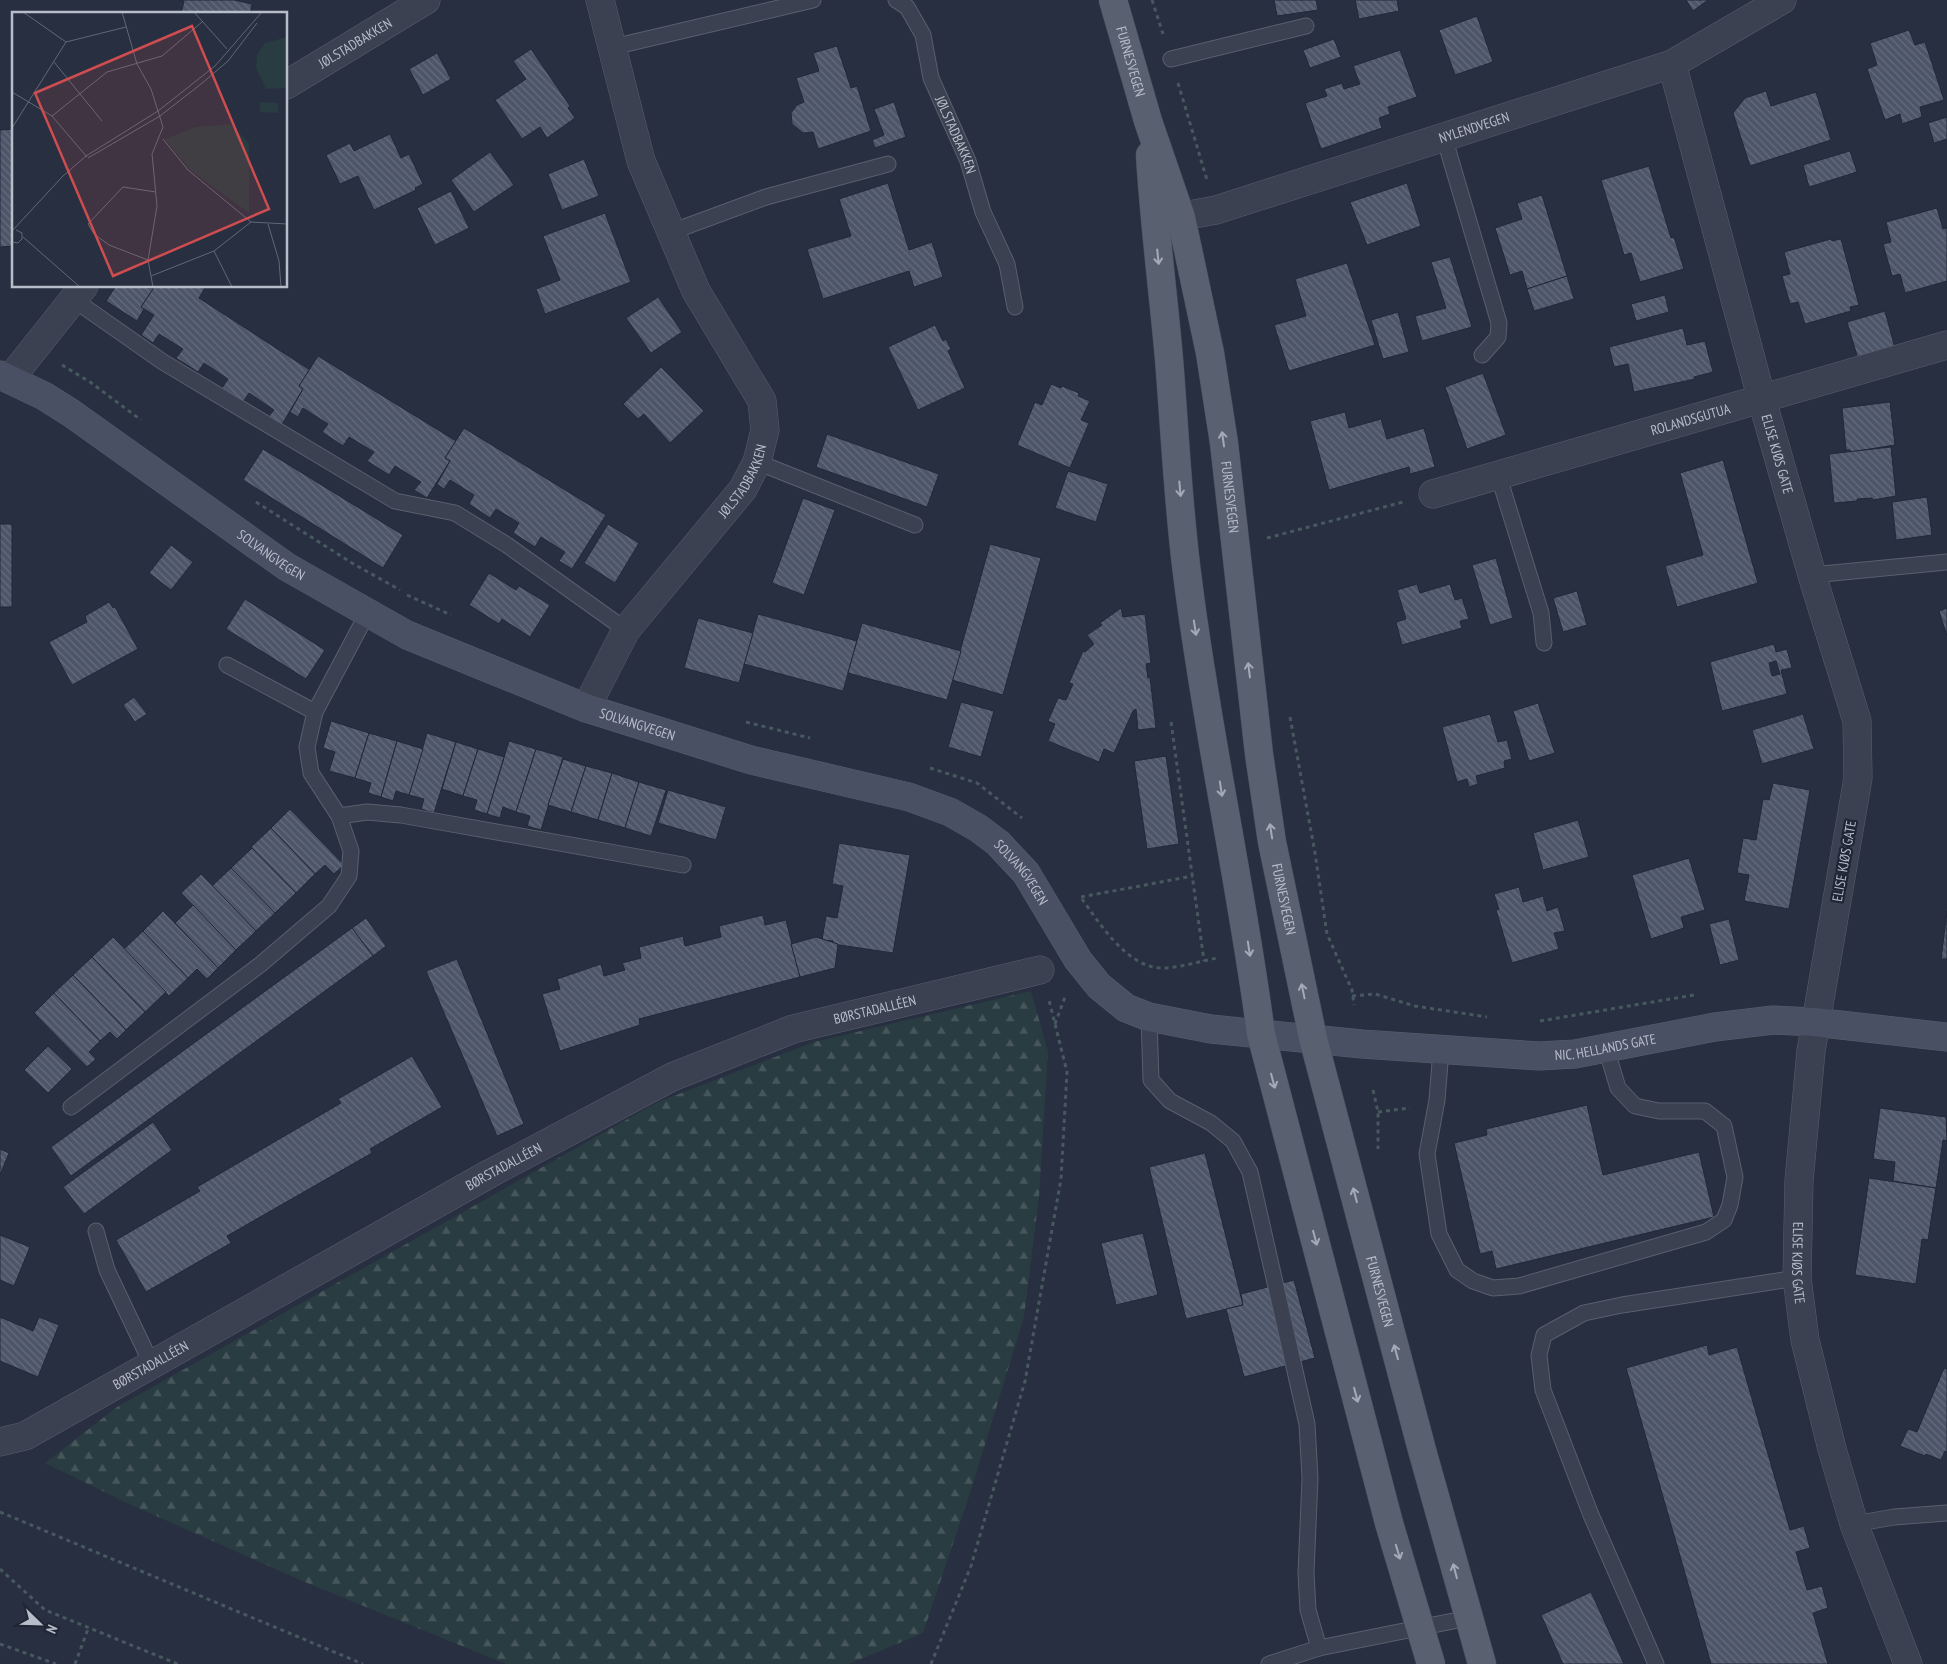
<svg xmlns="http://www.w3.org/2000/svg" width="1947" height="1664" font-family="'PT Sans Narrow',sans-serif">
	<style>
		.forest { fill: url(#forest-firs) }
		.building { fill: url(#building-back-hatch); stroke: #222837; fill-rule: evenodd }
		.lines { fill: none; stroke-linecap: round; stroke-linejoin: round }
		.service-casing { stroke: #595f6d; stroke-width: 17 }
		.minor-casing { stroke: #595f6d; stroke-width: 29 }
		.secondary-casing { stroke: #595f6d; stroke-width: 29 }
		.primary-casing { stroke: #454a59; stroke-width: 29 }
		.path { stroke: #47595e; stroke-width: 3; stroke-dasharray: 4 4; stroke-linecap: butt }
		.service { stroke: #3b4150; stroke-width: 15 }
		.minor { stroke: #3b4150; stroke-width: 28 }
		.secondary { stroke: #495063; stroke-width: 28 }
		.primary { stroke: #596070; stroke-width: 28 }
		.oneway { stroke: #a5aab8 }
		.labels { text-anchor: middle; dominant-baseline: central; stroke-width: 4.5; stroke-linejoin: round; paint-order: stroke }
		.street-label { font-size: 14px; fill: #b8bdca; stroke: #202635 }
		.inset-road { fill: none; stroke: #616877; stroke-width: 1 }
		.view { fill: #ce4d50; fill-opacity: 0.15; stroke: #ce4d50; stroke-width: 2.5 }
		.inset-edge { fill: none; stroke: #b8bdca; stroke-width: 2.5 }
	</style>
	<defs>
		<pattern id="forest-firs" width="22" height="20" patternUnits="userSpaceOnUse" patternTransform="scale(1.25)"><rect width="22" height="20" fill="#293c41"/><path d="M5 1l3.5 6h-7zM16 11l3.5 6h-7z" fill="#46565b"/></pattern>
		<pattern id="building-back-hatch" width="6" height="6" patternUnits="userSpaceOnUse" patternTransform="scale(1.25)"><rect width="6" height="6" fill="#4d5569"/><path d="M-1 5l2 2M0 0l6 6M5-1l2 2" fill="none" stroke="#656c7d"/></pattern>
	</defs>
	<rect width="100%" height="100%" fill="#272f40"/>
	<path class="forest" d="M1031,991L1048,1052L1039,1197L1024,1317L972,1487L923,1633L849,1664H506L307,1583L129,1504L45,1463L117,1407L658,1102L814,1042Z"/>
	<g class="building">
		<path d="M179,0H234L252,4L250,14H181L184,1Z"/>
		<path d="M1274,0H1316L1318,10L1277,16Z"/>
		<path d="M1355,0H1397L1399,11L1359,19Z"/>
		<path d="M1686,0H1708L1693,11Z"/>
		<path d="M1477,16L1493,62L1455,75L1439,30Z"/>
		<path d="M1909,30L1915,45L1925,42L1944,100L1920,107L1922,117L1902,124L1900,114L1885,120L1867,69L1877,65L1870,43Z"/>
		<path d="M1334,39L1341,57L1310,68L1303,50Z"/>
		<path d="M837,46L851,88L857,86L871,131L818,149L813,132L803,133L792,124L791,113L797,105L804,102L796,78L819,71L813,53Z"/>
		<path d="M531,49L570,106L568,108L575,118L547,138L540,127L522,139L495,100L526,79L513,61Z"/>
		<path d="M1400,50L1417,97L1388,107L1390,114L1379,118L1382,128L1321,149L1305,103L1327,96L1324,89L1342,83L1344,89L1360,84L1353,66Z"/>
		<path d="M437,53L451,79L423,95L409,69Z"/>
		<path d="M1766,91L1771,106L1816,92L1831,140L1750,166L1733,113L1745,98Z"/>
		<path d="M894,102L906,137L875,148L872,140L884,135L874,109Z"/>
		<path d="M1947,117V139L1934,143L1928,123Z"/>
		<path d="M14,129V246L0,247V130Z"/>
		<path d="M390,134L401,158L409,154L423,184L415,188L416,190L374,210L358,176L340,184L326,155L350,143L354,151Z"/>
		<path d="M1850,151L1857,172L1809,187L1803,165Z"/>
		<path d="M490,152L514,185L474,212L451,180Z"/>
		<path d="M584,159L599,196L562,210L548,174Z"/>
		<path d="M1649,166L1671,238L1674,237L1684,269L1640,282L1631,253L1624,255L1601,180Z"/>
		<path d="M888,183L909,250L932,242L943,277L914,287L909,271L823,299L807,249L851,236L839,199Z"/>
		<path d="M1407,183L1421,226L1367,245L1350,202Z"/>
		<path d="M451,191L469,228L435,245L417,208Z"/>
		<path d="M1542,195L1567,276L1527,289L1522,271L1510,275L1495,228L1522,219L1517,203Z"/>
		<path d="M1937,208L1943,229L1947,228V281L1905,293L1900,274L1892,276L1883,244L1891,242L1886,222Z"/>
		<path d="M605,213L631,282L545,314L536,289L560,280L543,236Z"/>
		<path d="M1831,239L1832,241L1841,239L1859,305L1850,307L1851,311L1805,324L1798,302L1790,304L1782,276L1790,274L1784,252Z"/>
		<path d="M1450,257L1472,327L1422,341L1415,316L1446,308L1431,262Z"/>
		<path d="M1347,263L1375,345L1289,371L1274,325L1306,316L1295,279Z"/>
		<path d="M1567,276L1574,299L1534,311L1527,289Z"/>
		<path d="M116,286L154,288L141,307L144,309L137,321L106,301Z"/>
		<path d="M155,286H206L199,298L310,370L299,386L303,389L281,426L268,417L274,410L249,393L243,402L222,388L228,379L204,363L198,372L176,358L183,349L159,334L153,343L141,335L154,315L141,307Z"/>
		<path d="M1665,295L1669,312L1636,321L1631,304Z"/>
		<path d="M658,297L682,332L651,353L626,318Z"/>
		<path d="M1885,311L1895,348L1858,359L1847,322Z"/>
		<path d="M1398,312L1409,352L1383,359L1371,320Z"/>
		<path d="M935,325L943,341L946,339L951,349L948,351L965,388L918,410L888,347Z"/>
		<path d="M1683,328L1687,345L1705,341L1713,372L1694,377L1695,379L1634,392L1628,364L1614,367L1609,347Z"/>
		<path d="M318,356L456,441L445,458L450,461L427,498L414,490L421,482L395,466L389,475L367,461L374,452L349,437L343,446L322,432L328,424L303,408L298,417L290,412L303,389L299,386Z"/>
		<path d="M661,367L704,411L670,443L644,414L638,419L623,404Z"/>
		<path d="M1483,373L1506,435L1467,449L1445,387Z"/>
		<path d="M1051,384L1061,388L1062,386L1079,393L1078,396L1090,401L1081,420L1089,423L1070,468L1017,445L1035,402L1042,405Z"/>
		<path d="M1890,402L1895,445L1851,452L1850,450H1846L1842,408Z"/>
		<path d="M1345,412L1349,428L1381,419L1387,439L1424,428L1435,467L1410,474L1409,467L1329,490L1310,421Z"/>
		<path d="M464,428L606,515L572,569L559,561L565,552L541,537L535,547L513,533L519,523L496,509L490,518L469,504L474,495L450,480L444,489L437,484L450,461L445,458Z"/>
		<path d="M827,434L939,474L927,507L816,467Z"/>
		<path d="M1891,447L1896,496L1873,500L1872,498L1857,499V501L1834,503L1829,454Z"/>
		<path d="M263,449L403,535L383,568L243,480Z"/>
		<path d="M1723,460L1758,583L1677,607L1665,566L1703,555L1680,473Z"/>
		<path d="M1068,471L1108,484L1096,522L1055,508Z"/>
		<path d="M1927,497L1932,535L1896,540L1892,502Z"/>
		<path d="M803,498L835,510L804,595L772,583Z"/>
		<rect x="0" y="524" width="12" height="83"/>
		<path d="M608,524L639,543L615,583L584,563Z"/>
		<path d="M990,544L1041,558L1003,695L952,680Z"/>
		<path d="M171,545L193,562L171,590L149,573Z"/>
		<path d="M1496,558L1513,618L1490,625L1472,565Z"/>
		<path d="M489,573L516,590L519,586L550,605L530,637L502,619L499,624L469,605Z"/>
		<path d="M1417,584L1420,593L1450,584L1455,600L1462,598L1469,619L1460,621L1462,628L1402,645L1396,622L1406,619L1397,590Z"/>
		<path d="M1577,591L1587,625L1563,632L1553,598Z"/>
		<path d="M245,599L325,650L306,679L226,629Z"/>
		<path d="M109,602L113,608L115,607L138,649L72,685L49,642L87,622L85,616Z"/>
		<path d="M1121,608L1123,617L1145,614L1151,663L1146,664L1148,678L1150,677L1156,728L1138,730L1136,709L1133,711L1114,753L1104,749L1099,762L1048,741L1055,724L1048,721L1058,698L1066,700L1073,684L1069,683L1083,651L1085,652L1094,644L1087,635L1102,625L1100,623Z"/>
		<path d="M1947,608V636L1939,611Z"/>
		<path d="M758,614L857,641L843,691L744,664Z"/>
		<path d="M698,618L753,633L739,683L684,668Z"/>
		<path d="M862,623L961,651L947,700L848,673Z"/>
		<path d="M1774,644L1776,652L1787,649L1792,668L1781,670L1787,694L1722,711L1710,662ZM1776,661L1780,674L1772,676L1769,663Z"/>
		<path d="M134,697L147,714L135,722L123,705Z"/>
		<path d="M961,702L994,711L981,757L948,747Z"/>
		<path d="M1538,703L1555,753L1529,761L1513,711Z"/>
		<path d="M1490,714L1498,742L1507,740L1512,759L1504,761L1505,768L1476,776L1478,784L1469,787L1467,779L1457,782L1442,727Z"/>
		<path d="M1803,714L1814,749L1762,764L1752,730Z"/>
		<path d="M331,721L369,733L355,778L329,771L335,752L323,748Z"/>
		<path d="M369,733L397,741L381,797L368,793L371,783L355,778Z"/>
		<path d="M427,733L456,742L434,813L421,809L424,799L409,795Z"/>
		<path d="M397,741L423,749L409,795L396,791L393,801L381,797Z"/>
		<path d="M509,741L536,749L516,812L503,807L500,818L487,814Z"/>
		<path d="M456,742L478,749L463,796L442,789Z"/>
		<path d="M478,749L504,757L487,814L474,810L477,800L463,796Z"/>
		<path d="M536,749L563,757L541,830L527,826L530,816L516,812Z"/>
		<path d="M1166,756L1179,844L1147,849L1134,761Z"/>
		<path d="M563,759L586,766L571,812L548,805Z"/>
		<path d="M586,766L612,773L598,820L571,812Z"/>
		<path d="M612,773L639,782L625,828L598,820Z"/>
		<path d="M639,782L666,790L651,836L625,828Z"/>
		<path d="M1773,783L1810,790L1789,909L1744,901L1749,875L1737,873L1743,838L1756,840L1763,799L1769,800Z"/>
		<path d="M668,790L726,807L716,840L658,823Z"/>
		<path d="M290,809L344,865L334,874L325,865L315,874L271,828Z"/>
		<path d="M1578,820L1589,857L1543,870L1533,833Z"/>
		<path d="M271,828L315,874L296,893L251,847Z"/>
		<path d="M839,843L910,855L893,953L833,944V941L822,940L826,916L837,918L843,886L832,884Z"/>
		<path d="M252,848L296,893L275,913L231,868Z"/>
		<path d="M1689,858L1705,910L1681,917L1684,928L1651,939L1632,875Z"/>
		<path d="M231,868L275,913L256,931L212,886Z"/>
		<path d="M201,874L256,931L236,950L181,893Z"/>
		<path d="M1519,887L1523,902L1543,896L1547,911L1558,907L1565,931L1554,933L1559,949L1512,963L1496,910L1499,909L1494,894Z"/>
		<path d="M193,905L236,950L218,968L175,923Z"/>
		<path d="M163,911L218,968L207,979L197,969L188,978L143,931Z"/>
		<path d="M1947,911V959H1941Z"/>
		<path d="M763,915L765,925L786,920L800,977L639,1019L640,1025L560,1051L542,994L560,989L557,979L601,964L604,976L625,970L622,963L641,958L639,947L683,936L685,946L721,937L719,926Z"/>
		<path d="M366,918L386,946L373,956L352,928Z"/>
		<path d="M1729,919L1739,960L1720,965L1709,924Z"/>
		<path d="M352,928L373,956L71,1176L51,1147Z"/>
		<path d="M143,931L188,978L169,996L124,949Z"/>
		<path d="M113,937L166,992L145,1012L92,957Z"/>
		<path d="M816,937L838,944L835,968L800,977L791,944Z"/>
		<path d="M92,957L145,1012L126,1030L73,975Z"/>
		<path d="M457,959L524,1124L497,1136L426,971Z"/>
		<path d="M73,975L126,1030L117,1039L110,1032L100,1041L54,993Z"/>
		<path d="M54,993L100,1041L89,1052L96,1059L87,1067L34,1013Z"/>
		<path d="M48,1046L72,1069L48,1093L24,1070Z"/>
		<path d="M412,1056L442,1107L370,1149L372,1153L227,1236L231,1243L146,1292L116,1240L200,1191L197,1187L341,1103L338,1099Z"/>
		<path d="M1587,1105L1603,1175L1699,1152L1714,1217L1496,1269L1492,1251L1480,1254L1454,1143L1487,1135L1486,1129Z"/>
		<path d="M1880,1108L1946,1117L1947,1141L1943,1140L1936,1188L1893,1181L1895,1162L1873,1159Z"/>
		<path d="M153,1122L172,1150L84,1214L63,1187Z"/>
		<path d="M0,1149L9,1153L0,1175Z"/>
		<path d="M1205,1153L1243,1305L1186,1319L1149,1167Z"/>
		<path d="M1869,1178L1936,1188L1928,1240L1922,1239L1916,1284L1855,1275Z"/>
		<path d="M1143,1233L1158,1295L1116,1305L1101,1243Z"/>
		<path d="M0,1235L30,1247L14,1286L0,1280Z"/>
		<path d="M1294,1280L1315,1358L1244,1377L1226,1309L1243,1305L1241,1294Z"/>
		<path d="M0,1317L33,1331L39,1317L59,1325L38,1377L0,1361Z"/>
		<path d="M1707,1345L1709,1355L1737,1347L1790,1530L1804,1526L1810,1548L1796,1552L1807,1590L1822,1586L1828,1608L1813,1613L1828,1664H1711L1626,1368Z"/>
		<path d="M1944,1368L1947,1369V1452L1945,1451L1941,1460L1926,1454L1925,1456L1900,1446L1908,1429L1917,1432Z"/>
		<path d="M1591,1592L1624,1664H1563L1541,1615Z"/>
	</g>
	<g class="lines">
		<g class="service-casing">
			<g id="service">
				<path id="s1" d="M896,0L907,7L923,35L931,78L968,161L983,212L1007,264L1015,307"/>
				<path d="M613,47L813,0"/>
				<path d="M1171,59L1306,26"/>
				<path d="M1444,137L1499,323L1498,337L1482,355"/>
				<path d="M671,232L766,197L888,164"/>
				<path d="M73,299L163,362L395,501L455,513L507,545L626,630"/>
				<path d="M757,462L915,525"/>
				<path d="M1498,474L1541,613L1544,643"/>
				<path d="M1812,575L1947,562"/>
				<path d="M227,665L315,712"/>
				<path d="M339,816L367,812L401,815L683,865"/>
				<path d="M1149,1017L1151,1080L1170,1101L1211,1123L1233,1141L1250,1172L1307,1424L1310,1478L1306,1573L1308,1610L1319,1648"/>
				<path d="M1441,1050L1437,1100L1427,1154L1439,1234L1457,1270L1473,1281L1493,1288L1519,1286L1706,1232L1724,1220L1730,1205L1735,1177L1724,1126L1705,1111H1659L1635,1106L1618,1088L1606,1048"/>
				<path d="M71,1107L261,964L329,906L349,876L351,851L339,816L311,773L307,747L315,712L367,614"/>
				<path d="M96,1231L107,1270L152,1365"/>
				<path d="M1854,1524L1894,1517L1947,1513"/>
				<path d="M1269,1664L1319,1648L1468,1618"/>
				<path d="M1656,1664L1591,1515L1543,1390L1539,1355L1544,1335L1584,1313L1622,1305L1797,1278"/>
			</g>
		</g>
		<g class="minor-casing">
			<g id="minor">
				<path id="s2" d="M1672,64L1762,400L1812,575L1857,721L1858,778L1811,1051L1799,1181L1797,1278L1805,1340L1832,1449L1854,1524L1908,1664"/>
				<path id="s3" d="M286,85L426,0"/>
				<path id="s4" d="M1157,221L1216,210L1672,64L1782,0"/>
				<path d="M10,379L84,286"/>
				<path id="s5" d="M1433,494L1947,345"/>
				<path id="s6" d="M586,708L626,630L743,489L757,462L765,430L762,401L696,291L641,161L600,0"/>
				<path id="s7" d="M0,1442L25,1436L489,1174L672,1077L793,1029L1040,970"/>
			</g>
		</g>
		<g class="secondary-casing">
			<g id="secondary">
				<path id="s8" d="M0,375L44,396L71,413L287,567L407,635L586,708L751,760L909,797L950,812L978,828L998,843L1026,873L1078,960L1099,986L1126,1008L1149,1017L1211,1029L1362,1044L1539,1056L1575,1054L1715,1027L1773,1020L1814,1022L1947,1037"/>
			</g>
		</g>
		<g class="primary-casing">
			<g id="primary">
				<path id="s9" d="M1113,0L1148,121L1181,217L1210,353L1224,443L1259,754L1272,842L1313,1038L1422,1450L1482,1664"/>
				<path d="M1150,155C1154,223 1163,291 1169,359C1175,433 1178,507 1188,581C1207,733 1241,882 1261,1034L1389,1523L1431,1664"/>
			</g>
		</g>
		<g class="path">
			<path d="M1152,0L1163,34"/>
			<path d="M1178,83L1207,180"/>
			<path d="M62,365L90,382L141,420"/>
			<path d="M256,502L352,563L400,590"/>
			<path d="M1267,538L1403,502"/>
			<path d="M407,595L451,615"/>
			<path d="M1290,717L1315,853L1327,934L1352,990L1354,1005"/>
			<path d="M746,722L810,738"/>
			<path d="M1171,722L1204,961"/>
			<path d="M930,768L977,783L1022,818"/>
			<path d="M1081,897L1193,876"/>
			<path d="M1082,899C1100,924 1127,967 1161,968C1180,968 1200,961 1218,958"/>
			<path d="M1352,996L1375,994L1415,1006L1487,1017"/>
			<path d="M1540,1021L1694,995"/>
			<path d="M1055,1024L1065,997"/>
			<path d="M1373,1090L1378,1112V1149"/>
			<path d="M1378,1112L1410,1108"/>
			<path d="M0,1512L363,1664"/>
			<path d="M0,1569L45,1610L178,1664"/>
			<path d="M0,1644L56,1664"/>
			<path d="M75,1664L88,1629"/>
			<path d="M931,1664L971,1566L1025,1381L1061,1179L1067,1072L1049,1000"/>
		</g>
		<use href="#service" class="service"/>
		<use href="#minor" class="minor"/>
		<use href="#secondary" class="secondary"/>
		<use href="#primary" class="primary"/>
	</g>
	<defs><path id="oneway-shaft" d="M-6 0H5M1.5-3L5.5 0L1.5 3" fill="none" stroke-width="1.6" stroke-linecap="round" stroke-linejoin="round" transform="scale(1.25)"/></defs>
	<g class="oneway">
		<use href="#oneway-shaft" transform="translate(1158 257) rotate(84)"/>
		<use href="#oneway-shaft" transform="translate(1223 439) rotate(-98)"/>
		<use href="#oneway-shaft" transform="translate(1180 489) rotate(85)"/>
		<use href="#oneway-shaft" transform="translate(1195 628) rotate(81)"/>
		<use href="#oneway-shaft" transform="translate(1249 670) rotate(-97)"/>
		<use href="#oneway-shaft" transform="translate(1221 789) rotate(81)"/>
		<use href="#oneway-shaft" transform="translate(1271 831) rotate(-99)"/>
		<use href="#oneway-shaft" transform="translate(1249 949) rotate(81)"/>
		<use href="#oneway-shaft" transform="translate(1303 991) rotate(-102)"/>
		<use href="#oneway-shaft" transform="translate(1273 1081) rotate(75)"/>
		<use href="#oneway-shaft" transform="translate(1355 1195) rotate(-105)"/>
		<use href="#oneway-shaft" transform="translate(1315 1238) rotate(75)"/>
		<use href="#oneway-shaft" transform="translate(1396 1352) rotate(-105)"/>
		<use href="#oneway-shaft" transform="translate(1356 1395) rotate(75)"/>
		<use href="#oneway-shaft" transform="translate(1398 1552) rotate(73)"/>
		<use href="#oneway-shaft" transform="translate(1455 1571) rotate(-105)"/>
	</g>
	<g class="labels">
		<g class="street-label">
			<text stroke="none"><textPath href="#s3" startOffset="81">JØLSTADBAKKEN</textPath></text>
			<text stroke="none"><textPath href="#s9" startOffset="64">FURNESVEGEN</textPath></text>
			<text stroke="none"><textPath href="#s4" startOffset="331">NYLENDVEGEN</textPath></text>
			<text stroke="none"><textPath href="#s1" startOffset="151">JØLSTADBAKKEN</textPath></text>
			<text stroke="none"><textPath href="#s5" startOffset="268">ROLANDSGUTUA</textPath></text>
			<text stroke="none"><textPath href="#s2" startOffset="404">ELISE KJØS GATE</textPath></text>
			<text stroke="none"><textPath href="#s6" startOffset="278">JØLSTADBAKKEN</textPath></text>
			<text stroke="none"><textPath href="#s9" startOffset="512">FURNESVEGEN</textPath></text>
			<text stroke="none"><textPath href="#s8" startOffset="326">SOLVANGVEGEN</textPath></text>
			<text stroke="none"><textPath href="#s8" startOffset="731">SOLVANGVEGEN</textPath></text>
			<text transform="translate(1844 861) rotate(-80)">ELISE KJØS GATE</text>
			<text stroke="none"><textPath href="#s8" startOffset="1151">SOLVANGVEGEN</textPath></text>
			<text stroke="none"><textPath href="#s9" startOffset="918">FURNESVEGEN</textPath></text>
			<text stroke="none"><textPath href="#s7" startOffset="980">BØRSTADALLÉEN</textPath></text>
			<text stroke="none"><textPath href="#s8" startOffset="1808">NIC. HELLANDS GATE</textPath></text>
			<text stroke="none"><textPath href="#s7" startOffset="575">BØRSTADALLÉEN</textPath></text>
			<text stroke="none"><textPath href="#s2" startOffset="1229">ELISE KJØS GATE</textPath></text>
			<text stroke="none"><textPath href="#s9" startOffset="1322">FURNESVEGEN</textPath></text>
			<text stroke="none"><textPath href="#s7" startOffset="170">BØRSTADALLÉEN</textPath></text>
		</g>
	</g>
	<g transform="translate(12 12)">
		<rect width="275" height="275" fill="#272f40"/>
		<path d="M275,25V76L254,77L244,56L245,43L253,31ZM248,90L266,91V101L248,100Z" fill="#293c41"/>
		<path d="M218,112L237,131V201L178,158L153,127L184,115Z" fill="#293c41"/>
		<path class="inset-road" d="M11,0L54,30L114,15M110,0L125,52L139,77L151,115L140,142L145,194L136,248L141,275M182,0L215,37M42,50L90,109M0,80L40,104L75,145M40,104L95,60L150,44L190,10M0,116L54,30M151,127L176,158L239,210M76,146L148,104L189,72L216,49L245,11M239,210L275,212M256,212L267,249L269,275M0,219L51,164L74,144L146,99L203,54L250,0M11,225L68,275M0,230L6,231L10,227V221L4,218M202,239L220,275M136,248L97,233L82,222L76,212L111,175L144,180M139,264L202,239L239,210"/>
		<path class="view" d="M180,14L257,197L101,264L23,81Z"/>
		<rect width="275" height="275" class="inset-edge"/>
	</g>
	<g transform="translate(40 1624) rotate(113)" stroke="#202635" stroke-width="4" paint-order="stroke">
	<path d="M0-4L9 19L0 12L-9 19Z" fill="#b8bdca"/>
	<text y="-8" font-size="14" font-weight="bold" text-anchor="middle" fill="#b8bdca">N</text>
	</g>
</svg>
